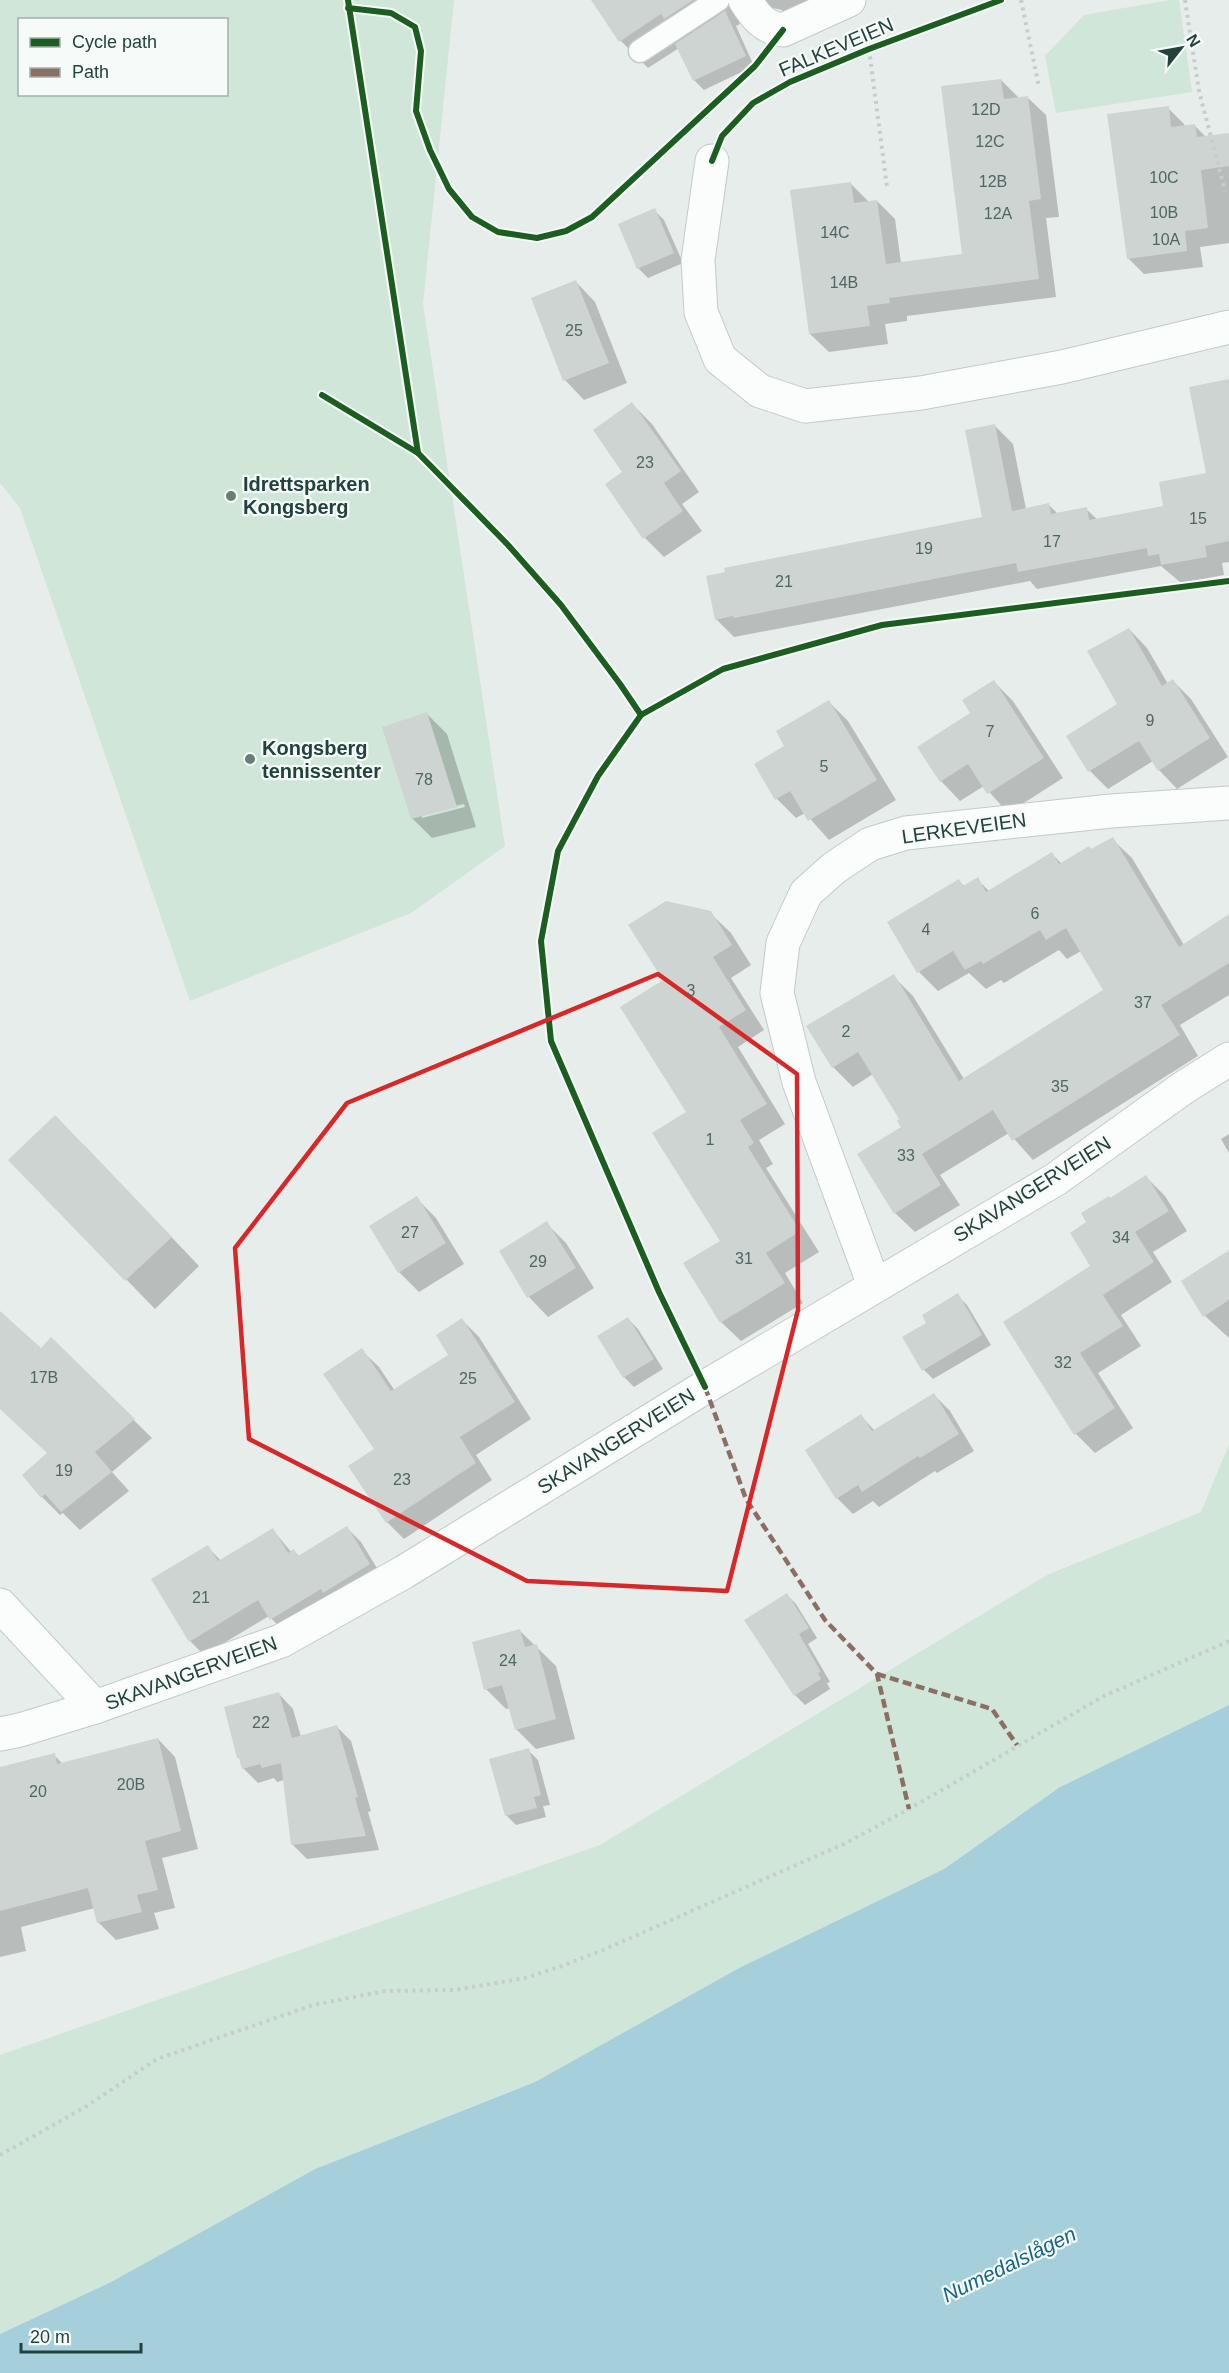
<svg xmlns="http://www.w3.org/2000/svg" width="1229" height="2373" font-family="Arial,sans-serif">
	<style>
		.green { fill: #d0e6d9; fill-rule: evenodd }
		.water { fill: #a6cfdc }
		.shadow { fill: #0003; fill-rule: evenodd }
		.building { fill: #ced4d2 }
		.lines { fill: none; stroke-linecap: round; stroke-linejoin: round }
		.service-casing { stroke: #c4cac8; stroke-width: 25 }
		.minor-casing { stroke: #c4cac8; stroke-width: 35 }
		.path { stroke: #c6cecd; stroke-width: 4; stroke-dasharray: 3 4.5; stroke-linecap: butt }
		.service { stroke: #fbfcfc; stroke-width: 22 }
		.minor { stroke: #fbfcfc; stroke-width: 33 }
		.quiet { stroke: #8d6e63; stroke-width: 4.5; stroke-dasharray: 9 4.5; stroke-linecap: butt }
		.cycleway-casing { stroke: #f6fbf9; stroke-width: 10 }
		.cycleway { stroke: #1b5e20; stroke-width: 6 }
		.marked { fill: none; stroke: #d62828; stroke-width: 4.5; stroke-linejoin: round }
		.poi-dot { fill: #677e7a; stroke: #f6fbf9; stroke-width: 2 }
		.labels { text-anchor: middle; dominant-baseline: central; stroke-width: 4.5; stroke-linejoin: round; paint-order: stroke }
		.number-label { font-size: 16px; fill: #4e6763 }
		.street-label { font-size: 20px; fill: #22423d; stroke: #f6fbf9 }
		.poi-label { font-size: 20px; font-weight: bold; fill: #22423d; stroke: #f6fbf9; text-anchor: start }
		.water-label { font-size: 21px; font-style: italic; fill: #186583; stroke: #f6fbf9 }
	</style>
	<rect width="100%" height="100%" fill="#e7edea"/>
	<g class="green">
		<path d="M0,0H454L423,304L505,846L411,913L190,1001L20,508L0,483ZM20,20H226V94H20Z"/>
		<path d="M1170,0H1179L1192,92L1056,113L1045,56L1084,15Z"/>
		<path d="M1229,1444V1705L1060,1787L944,1869L739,1968L535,2082L315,2169L111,2282L0,2334V2055L600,1845L1047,1575L1201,1512Z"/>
	</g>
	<path class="water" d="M1229,1705V2373H0V2334L111,2282L315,2169L535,2082L739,1968L944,1869L1060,1787Z"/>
	<g class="shadow">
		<path d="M616,0H846L791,20L782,10L773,8L745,13L737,18L740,24L736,26L754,66L704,90L694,80L679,48L648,68L621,41L600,11Z"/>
		<path d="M1001,80L1019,98L1027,97L1046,115L1059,217L1046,218L1056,297L907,316V321L885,324L888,344L829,352L810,334L851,184L869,202L877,201L895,219L901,263L964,255Z"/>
		<path d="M1168,108L1184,124L1185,127L1195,126L1206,137L1229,134V243L1200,247L1203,267L1144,274L1128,258Z"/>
		<path d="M654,210L664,220L683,263L648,278L638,268Z"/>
		<path d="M576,282L595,302L627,383L584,400L565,380Z"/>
		<path d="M1229,380V562L1222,563L1224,575L1181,583L1161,566L1037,589L1030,581L734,637L716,619L984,518L995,426L1013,444L1026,509L1049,505L1058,514L1086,509L1098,520L1165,507L1208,474Z"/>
		<path d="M632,404L652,424L699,492L682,504L702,531L664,557L645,538L625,472Z"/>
		<path d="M1129,629L1147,648L1168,684L1173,681L1191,699L1228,757L1177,789L1159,770L1153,761L1108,789L1090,771L1119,705Z"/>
		<path d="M994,682L1013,701L1063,778L1008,813L984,786L960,801L941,781L972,713Z"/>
		<path d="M828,701L848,721L896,800L829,840L805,813L796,818L777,799L786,747Z"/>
		<path d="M427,714L447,734L476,827L432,838L412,818ZM464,804L465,807L422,818V814Z"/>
		<path d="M1112,839L1132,858L1184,945L1229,916V995L1180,1025L1198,1056L1033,1160L1009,1133L940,1175L960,1205L915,1232L895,1213L903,1128L901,1120L873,1074L853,1087L833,1067L893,976L913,996L964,1079L1105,991L1081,951L1067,959L1059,950L1004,983L1001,980L986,989L969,973L938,991L919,972L959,881L965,887L977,879L989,891L1052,854L1062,864L1092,851Z"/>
		<path d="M710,913L731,933L751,965L731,978L764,1030L738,1047L785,1124L759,1140L773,1164L766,1168L819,1252L785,1273L803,1303L741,1341L721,1322L722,1241L688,1113L665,980Z"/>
		<path d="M1229,1134V1153L1221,1139Z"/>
		<path d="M84,1145L199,1266L155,1309L10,1160Z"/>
		<path d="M1146,1177L1165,1196L1187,1231L1153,1252L1172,1282L1121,1315L1141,1346L1098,1373L1133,1428L1095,1453L1076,1434L1005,1322L1092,1266L1088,1222L1111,1200Z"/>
		<path d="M416,1198L436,1218L464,1264L419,1292L399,1272Z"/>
		<path d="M546,1223L566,1243L594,1288L548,1317L529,1297L501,1251Z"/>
		<path d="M1229,1252V1338L1205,1316Z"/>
		<path d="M957,1295L967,1305L991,1345L933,1379L924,1370L929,1323Z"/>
		<path d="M0,1313L42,1350L51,1339L152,1438L112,1472L129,1491L80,1530L63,1513L60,1515L42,1497L49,1454L0,1408Z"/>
		<path d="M628,1319L638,1329L663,1369L634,1387L624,1377L599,1337Z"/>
		<path d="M462,1320L479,1337L531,1419L476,1455L492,1480L404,1539L387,1522L361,1350L379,1367L395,1391L450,1355Z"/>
		<path d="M934,1395L950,1411L974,1451L937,1473L935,1471L879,1507L873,1501L853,1514L837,1498L861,1416L875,1431Z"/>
		<path d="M347,1528L361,1542L383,1578L285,1633L269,1616L204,1655L190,1641L208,1547L221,1561L273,1530L292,1553L294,1551L300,1557Z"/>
		<path d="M787,1595L796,1604L817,1638L808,1644L830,1682L827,1683L830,1689L805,1705L795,1695Z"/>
		<path d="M520,1631L556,1666L575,1739L536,1749L516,1729L510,1708L506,1709L486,1689Z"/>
		<path d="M279,1694L293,1709L301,1737L337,1727L351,1741L371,1811L368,1812L379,1850L307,1859L292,1844L284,1780L277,1782L274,1778L258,1783L243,1768Z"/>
		<path d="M158,1739L175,1757L198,1849L162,1858L175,1908L154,1913L159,1929L116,1940L98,1922L95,1908L21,1927L26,1951L0,1957V1769L54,1755L63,1764Z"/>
		<path d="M528,1750L538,1760L550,1805L543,1806L546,1817L516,1825L506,1815Z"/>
	</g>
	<g class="building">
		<path d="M591,0H693L664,19L661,14L619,42Z"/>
		<path d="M725,11L746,56L693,81L675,44Z"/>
		<path d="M1001,79L1004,99L1028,96L1041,199L1029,201L1039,279L889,298L890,303L867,306L870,326L809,334L790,190L851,182L854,203L877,200L886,264L962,254L941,86Z"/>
		<path d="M1169,106L1171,127L1195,124L1197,137L1229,133V166L1201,170L1208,228L1185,231L1187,251L1127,259L1107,114Z"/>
		<path d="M655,208L674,253L637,269L618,224Z"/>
		<path d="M576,280L609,363L563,381L531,298Z"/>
		<path d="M1229,379V541L1205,546L1207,557L1161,565L1159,554L1148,556L1147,548L1018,572L1016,563L734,618L733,616L715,620L706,576L725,572L724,568L982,517L965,430L995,424L1012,511L1049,503L1051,514L1087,507L1089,520L1163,506L1159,482L1206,473L1189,387Z"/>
		<path d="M632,402L681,471L664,483L683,511L643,539L605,484L622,472L593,430Z"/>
		<path d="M1129,628L1162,686L1173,679L1210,738L1158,771L1139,741L1088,772L1066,736L1117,704L1087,651Z"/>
		<path d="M994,680L1044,758L987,794L968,764L940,782L917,747L970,713L962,700Z"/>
		<path d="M829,700L877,780L808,821L790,791L775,800L754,764L784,746L776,731Z"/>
		<path d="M427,712L457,807L411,819L382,727Z"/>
		<path d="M1113,837L1179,947L1229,914V963L1161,1005L1180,1035L1012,1141L993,1110L922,1154L941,1185L894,1214L857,1154L901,1127L897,1121L899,1119L858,1052L832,1068L806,1026L894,974L959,1081L1103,990L1066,928L1046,940L1040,930L983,964L981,961L965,970L953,951L917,973L887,922L959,879L963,886L978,877L986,892L1052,852L1059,864L1089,846L1091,849Z"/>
		<path d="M666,901L711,911L732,945L713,957L746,1010L719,1027L767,1104L740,1120L754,1143L748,1147L800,1231L766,1253L785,1283L720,1323L683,1263L720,1241L652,1133L686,1112L620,1007L663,980L628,925Z"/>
		<path d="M55,1115L172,1237L125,1281L8,1160Z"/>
		<path d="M1146,1175L1169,1211L1135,1232L1154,1262L1103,1295L1123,1326L1080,1353L1115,1408L1074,1435L1003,1322L1090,1266L1070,1233L1086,1222L1081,1213L1109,1196L1110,1198Z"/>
		<path d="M417,1196L446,1243L398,1273L369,1226Z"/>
		<path d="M547,1221L576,1268L527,1298L499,1251Z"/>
		<path d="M1229,1250V1300L1203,1317L1181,1281Z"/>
		<path d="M958,1293L982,1335L922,1371L902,1337L926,1323L922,1315Z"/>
		<path d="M0,1311L41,1348L51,1337L135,1419L95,1452L112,1472L61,1512L45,1494L41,1498L22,1475L47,1453L0,1409Z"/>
		<path d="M628,1317L654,1359L623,1378L597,1336Z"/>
		<path d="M462,1318L515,1402L460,1437L476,1463L386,1523L348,1466L374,1449L323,1374L362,1348L391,1391L448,1355L436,1335Z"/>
		<path d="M934,1393L959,1434L920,1458L918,1456L862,1492L858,1485L836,1499L805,1450L861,1414L872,1431Z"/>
		<path d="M347,1526L370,1564L323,1593L321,1589L270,1620L258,1600L189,1642L151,1579L208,1545L218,1561L273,1528L288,1553L294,1549L298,1556Z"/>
		<path d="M787,1593L809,1628L799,1634L821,1672L818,1673L821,1679L794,1696L744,1620Z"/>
		<path d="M520,1629L525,1647L537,1644L556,1719L515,1730L502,1685L484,1690L472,1642Z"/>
		<path d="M279,1692L292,1738L337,1725L358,1797L355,1798L366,1836L291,1845L281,1763L262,1768L260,1764L242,1769L239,1758H237L224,1707Z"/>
		<path d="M158,1738L181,1831L145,1841L158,1890L137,1895L142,1912L97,1923L88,1888L0,1911V1767L55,1753L57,1764Z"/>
		<path d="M529,1748L541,1795L534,1797L537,1808L505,1816L489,1759Z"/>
	</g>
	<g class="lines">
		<g class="service-casing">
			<path id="service" d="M640,51L718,0"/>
		</g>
		<g class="minor-casing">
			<g id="minor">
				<path d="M745,0C755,16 764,28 783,30L849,0"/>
				<path d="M712,161L698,260L701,312L720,359L760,391L805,406L921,393L1062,367L1229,327"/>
				<path d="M874,1285L799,1082L777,993L783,943L806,893L834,868L870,844L906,833L1111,811L1229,803"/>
				<path d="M0,1605L95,1707"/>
				<path d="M0,1734L20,1730L95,1707L281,1641L404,1572L705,1387L1056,1179L1183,1088L1229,1059"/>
			</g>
		</g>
		<g class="path">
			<path d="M1021,0L1039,87"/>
			<path d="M1185,0L1199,91L1225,191"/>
			<path d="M869,49L887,187"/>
			<path d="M0,2155L87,2106L157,2059L313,2005L385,1991L455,1990L525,1978L562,1966L603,1950L846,1843L909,1809L1104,1696L1229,1641"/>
		</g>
		<use href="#service" class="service"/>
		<use href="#minor" class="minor"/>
		<g class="quiet">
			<path d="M705,1387L746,1499L825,1620L877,1674L909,1809"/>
			<path d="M877,1674L992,1709L1017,1745"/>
		</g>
		<g class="cycleway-casing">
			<g id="cycleway">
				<path d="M348,0L418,453L508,545L561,605L620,684L641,715"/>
				<path d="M348,8L391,13L415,27L421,51L416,111L430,150L449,189L472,217L498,232L537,238L566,231L592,217L755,66L783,30"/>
				<path d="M712,161L722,136L753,103L790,82L869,49L1001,0"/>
				<path d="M322,395L418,453"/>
				<path d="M705,1387L659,1292L551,1041L541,941L558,851L598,776L641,715L723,669L882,625L1229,581"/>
			</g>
		</g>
		<use href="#cycleway" class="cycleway"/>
	</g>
	<path class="marked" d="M658,974L797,1074L798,1310L727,1591L527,1581L249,1439L235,1248L347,1103Z"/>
	<g class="poi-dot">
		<circle cx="231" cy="496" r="6"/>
		<circle cx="250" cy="759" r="6"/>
	</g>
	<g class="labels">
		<g class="number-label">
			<text x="986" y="109">12D</text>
			<text x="990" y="141">12C</text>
			<text x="1164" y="177">10C</text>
			<text x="993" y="181">12B</text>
			<text x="1164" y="212">10B</text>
			<text x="998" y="213">12A</text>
			<text x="835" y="232">14C</text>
			<text x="1166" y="239">10A</text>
			<text x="844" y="282">14B</text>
			<text x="574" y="330">25</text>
			<text x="645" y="462">23</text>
			<text x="1198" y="518">15</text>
			<text x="1052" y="541">17</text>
			<text x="924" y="548">19</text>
			<text x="784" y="581">21</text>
			<text x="1150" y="720">9</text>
			<text x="990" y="731">7</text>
			<text x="824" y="766">5</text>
			<text x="424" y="779">78</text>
			<text x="1035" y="913">6</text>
			<text x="926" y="929">4</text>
			<text x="691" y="990">3</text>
			<text x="1143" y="1002">37</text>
			<text x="846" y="1031">2</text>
			<text x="1060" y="1086">35</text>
			<text x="710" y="1139">1</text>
			<text x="906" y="1155">33</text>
			<text x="410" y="1232">27</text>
			<text x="1121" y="1237">34</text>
			<text x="744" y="1258">31</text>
			<text x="538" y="1261">29</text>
			<text x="1063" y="1362">32</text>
			<text x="44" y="1377">17B</text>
			<text x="468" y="1378">25</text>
			<text x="64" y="1470">19</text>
			<text x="402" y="1479">23</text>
			<text x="201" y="1597">21</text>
			<text x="508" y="1660">24</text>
			<text x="261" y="1722">22</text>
			<text x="131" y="1784">20B</text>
			<text x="38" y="1791">20</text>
		</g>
		<g class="street-label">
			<text transform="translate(836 47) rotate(-23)">FALKEVEIEN</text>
			<text transform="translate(964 828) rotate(-8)">LERKEVEIEN</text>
			<text transform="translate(1032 1189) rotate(-32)">SKAVANGERVEIEN</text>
			<text transform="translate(616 1441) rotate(-32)">SKAVANGERVEIEN</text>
			<text transform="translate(191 1673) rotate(-20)">SKAVANGERVEIEN</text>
		</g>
		<g class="poi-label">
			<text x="243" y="484">Idrettsparken<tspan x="243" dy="23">Kongsberg</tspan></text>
			<text x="262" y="748">Kongsberg<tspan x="262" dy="23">tennissenter</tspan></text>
		</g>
		<g class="water-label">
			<text transform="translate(1009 2264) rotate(-26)">Numedalslågen</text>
		</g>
	</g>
	<rect x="18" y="18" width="210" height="78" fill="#f6fbf9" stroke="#a1b1ae" stroke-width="1.5"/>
	<rect x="30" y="38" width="30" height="9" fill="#1b5e20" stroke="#a1b1ae" stroke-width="1.5"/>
	<text x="72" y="48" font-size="18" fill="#22423d">Cycle path</text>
	<rect x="30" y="68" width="30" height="9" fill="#8d6e63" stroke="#a1b1ae" stroke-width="1.5"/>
	<text x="72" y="78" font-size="18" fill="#22423d">Path</text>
	<g transform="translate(1181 48) rotate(59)" stroke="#f6fbf9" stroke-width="4.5" paint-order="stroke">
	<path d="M0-4.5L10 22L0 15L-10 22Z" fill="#22423d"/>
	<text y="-9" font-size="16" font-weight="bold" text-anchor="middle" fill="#22423d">N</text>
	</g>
	<path d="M21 2343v9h120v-9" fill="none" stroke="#22423d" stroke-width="3"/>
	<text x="30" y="2343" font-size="18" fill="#22423d" stroke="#f6fbf9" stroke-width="4.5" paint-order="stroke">20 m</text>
</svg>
